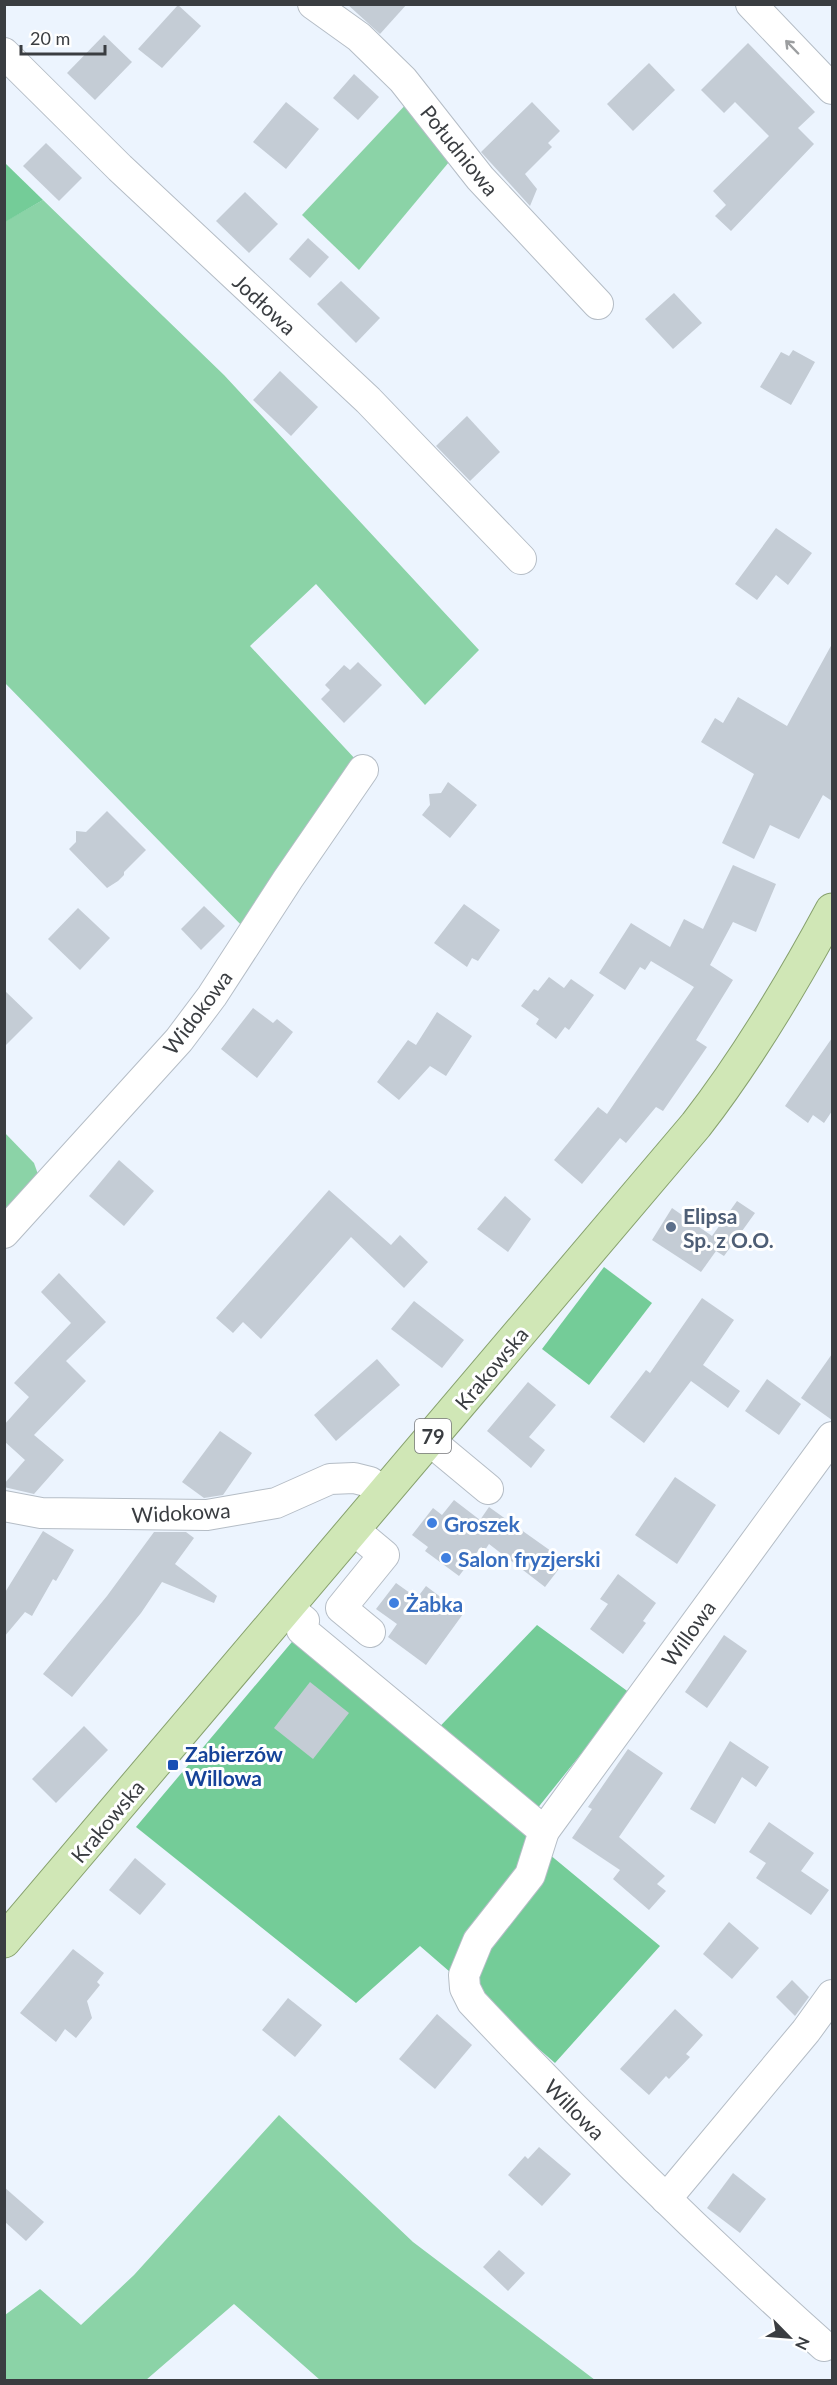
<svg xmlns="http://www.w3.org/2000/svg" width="837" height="2385" font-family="Lato,sans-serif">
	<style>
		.green { fill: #8bd3a7 }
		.forest { fill: #74cc98 }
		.building { fill: #c4ccd5 }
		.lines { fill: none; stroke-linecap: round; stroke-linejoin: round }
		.minor-casing { stroke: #b5bdc6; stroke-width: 32 }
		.major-casing { stroke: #87a16e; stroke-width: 35 }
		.minor { stroke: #fff; stroke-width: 30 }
		.major { stroke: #d0e7b6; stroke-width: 33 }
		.oneway { stroke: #9c9ea0 }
		.service-dot { fill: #5c6f8a; stroke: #fff; stroke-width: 2 }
		.shop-dot { fill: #3f7fe0; stroke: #fff; stroke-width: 2 }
		.transit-dot { fill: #1a4fb4; stroke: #fff; stroke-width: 2 }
		.labels { text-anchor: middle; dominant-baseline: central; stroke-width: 6; stroke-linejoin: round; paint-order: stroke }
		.shield { fill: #fff; stroke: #75777a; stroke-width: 1.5 }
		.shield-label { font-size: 20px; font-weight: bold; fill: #3a3d41 }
		.street-label { font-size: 21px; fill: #3a3d41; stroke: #fff }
		.service-label { font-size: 21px; font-weight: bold; fill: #4e5e75; stroke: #fff; text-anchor: start }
		.shop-label { font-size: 21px; font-weight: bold; fill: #366cbe; stroke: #fff; text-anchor: start }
		.transit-label { font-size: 21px; font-weight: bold; fill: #164399; stroke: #fff; text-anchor: start }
	</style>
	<rect width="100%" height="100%" fill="#ecf4fe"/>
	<g class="green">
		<path d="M410,100L454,156L359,270L302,215Z"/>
		<path d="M43,200L224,375L479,650L425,705L316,584L250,646L357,761L246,930L5,683L4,222Z"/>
		<path d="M4,1132L34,1163L40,1180L4,1218Z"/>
		<path d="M279,2115L413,2242L595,2380H320L234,2304L146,2380H5V2315L40,2289L81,2325L134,2275Z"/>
	</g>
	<g class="forest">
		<path d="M5,163L43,200L5,222H4Z"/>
		<path d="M604,1267L652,1303L589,1385L542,1349Z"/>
		<path d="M537,1625L630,1693L520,1830L660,1946L555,2063L420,1946L356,2003L136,1827L302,1630L426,1741Z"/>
	</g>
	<g class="building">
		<path d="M347,4H407L380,34Z"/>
		<path d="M178,5L201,26L162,68L138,49Z"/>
		<path d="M104,35L132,62L95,100L67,73Z"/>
		<path d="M748,43L815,112L798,128L814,144L731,231L715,216L726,205L713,191L769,136L735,102L724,113L701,90Z"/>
		<path d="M649,63L675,90L633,131L607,104Z"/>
		<path d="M354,74L379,97L358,120L333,98Z"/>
		<path d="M286,102L319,129L286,169L253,142Z"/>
		<path d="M532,102L560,131L548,143L552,147L525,174L537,189L530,206L481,152Z"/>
		<path d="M46,143L82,178L59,201L23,166Z"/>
		<path d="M245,192L278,224L249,253L216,221Z"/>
		<path d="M308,238L329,257L310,278L289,259Z"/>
		<path d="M341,281L380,318L356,343L317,304Z"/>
		<path d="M674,293L702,323L673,349L645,319Z"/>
		<path d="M793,350L815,362L791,405L760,387L781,352L789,356Z"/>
		<path d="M280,371L318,407L291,436L253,400Z"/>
		<path d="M467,416L500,452L470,481L436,446Z"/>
		<path d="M776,528L812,553L788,585L776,575L757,600L735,584Z"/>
		<path d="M832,644V801L823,795L799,839L770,825L754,859L722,843L754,774L701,742L715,718L723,723L738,697L787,726Z"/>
		<path d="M358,662L382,685L344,723L321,699L330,690L325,685L344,665L350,670Z"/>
		<path d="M448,782L477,805L450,838L422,815L430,805L429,794L441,793Z"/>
		<path d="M107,811L146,850L124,872V875L118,881L107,888L69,849L76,842V831L86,832Z"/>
		<path d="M733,865L776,884L756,932L733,922L710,965L733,980L696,1040L707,1047L663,1111L656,1107L626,1143L620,1138L582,1184L554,1160L598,1107L607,1114L694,987L651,961L645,970L640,967L625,990L599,973L631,923L670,947L684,919L703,929Z"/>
		<path d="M464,904L500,930L478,961L472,958L467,967L434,943Z"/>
		<path d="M204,906L225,926L201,950L181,929Z"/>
		<path d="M78,908L110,938L80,970L48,939Z"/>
		<path d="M549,977L564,988L571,979L594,995L569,1030L565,1027L556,1039L536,1024L539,1019L521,1006L534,989L538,991Z"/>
		<path d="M4,990L33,1018L4,1047Z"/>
		<path d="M253,1008L273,1023L277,1019L293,1032L257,1078L221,1049Z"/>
		<path d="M437,1012L472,1036L446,1076L430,1066L399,1100L377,1082L408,1040L416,1045Z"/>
		<path d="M832,1038V1111L824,1123L813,1115L808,1123L785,1106Z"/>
		<path d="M119,1160L154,1191L124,1226L89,1196Z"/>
		<path d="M329,1190L391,1245L400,1235L428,1262L404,1288L351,1237L261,1339L243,1322L233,1333L216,1318Z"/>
		<path d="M505,1196L531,1219L508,1252L477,1229Z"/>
		<path d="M737,1201L755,1213L724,1256L716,1251L701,1272L652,1240L672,1208L712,1236Z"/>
		<path d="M59,1273L106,1322L66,1361L86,1381L34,1435L64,1460L34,1494L4,1487V1484L25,1460L4,1441V1425L29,1397L14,1383L71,1323L41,1292Z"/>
		<path d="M702,1298L734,1320L703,1365L740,1391L728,1408L691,1381L644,1443L610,1417L646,1370L650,1373Z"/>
		<path d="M414,1301L464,1340L442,1368L391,1329Z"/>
		<path d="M832,1354V1420L801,1398Z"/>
		<path d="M377,1359L400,1385L336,1441L314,1415Z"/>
		<path d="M767,1379L801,1404L779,1435L745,1411Z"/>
		<path d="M528,1382L556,1405L529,1437L545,1450L531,1468L487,1431Z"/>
		<path d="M220,1431L252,1453L223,1495L204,1498L182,1482Z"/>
		<path d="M675,1477L716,1505L677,1564L635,1535Z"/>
		<path d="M454,1500L480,1520L489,1507L565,1561L545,1587L489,1544L485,1550L481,1547L459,1576L425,1551L428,1547L412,1535L433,1508L442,1515Z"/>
		<path d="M43,1531L74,1550L56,1581L53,1579L32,1616L25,1612L4,1637V1594Z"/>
		<path d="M154,1532H186L194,1538L175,1564L217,1596L214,1603L162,1582L141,1613L72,1697L43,1674L107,1596Z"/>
		<path d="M618,1574L656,1603L643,1621L646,1623L623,1654L590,1629L608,1604L600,1599Z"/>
		<path d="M396,1583L417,1598L426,1586L463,1614L426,1665L388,1637L397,1624L376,1609Z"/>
		<path d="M724,1635L747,1651L707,1708L685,1692Z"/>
		<path d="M310,1682L349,1713L313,1759L274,1728Z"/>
		<path d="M84,1726L108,1750L56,1803L32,1779Z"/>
		<path d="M730,1741L769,1767L756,1787L742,1777L715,1824L690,1809Z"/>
		<path d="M628,1749L663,1773L619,1837L665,1876L657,1884L666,1891L649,1910L613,1879L620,1870L572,1838L592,1809L588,1807Z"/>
		<path d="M769,1822L814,1853L801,1871L829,1890L811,1915L756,1878L766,1863L749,1852Z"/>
		<path d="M135,1858L166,1884L140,1915L109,1890Z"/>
		<path d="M729,1922L759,1948L732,1979L703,1954Z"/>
		<path d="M73,1949L104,1973L97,1982L100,1985L87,2001L92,2018L76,2038L65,2029L56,2042L20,2013Z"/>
		<path d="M792,1980L809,1997L795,2016L776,1997Z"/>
		<path d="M288,1998L322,2025L295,2057L262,2030Z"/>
		<path d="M675,2009L703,2035L686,2054L690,2057L669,2079L666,2076L649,2095L620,2069Z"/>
		<path d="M437,2014L472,2045L435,2089L399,2059Z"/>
		<path d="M539,2147L571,2174L542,2206L508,2175L525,2156L528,2159Z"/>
		<path d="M733,2173L766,2199L740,2233L707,2208Z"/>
		<path d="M4,2187L44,2222L26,2241L4,2221Z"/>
		<path d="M499,2250L525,2273L508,2291L483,2267Z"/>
	</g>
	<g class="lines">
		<g class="minor-casing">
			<g id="minor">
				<path d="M313,4L359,37L403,80L480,178L598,304"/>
				<path d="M751,4L832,89"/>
				<path d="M4,53L120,168L368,400L521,559"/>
				<path d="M4,1233L179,1040L212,996L288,879L363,770"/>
				<path d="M429,1440L488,1489"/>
				<path d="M4,1506L41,1513L207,1515L276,1503L330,1479L354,1478L370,1482L385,1493"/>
				<path d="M354,1530L384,1555L341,1608L370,1632"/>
				<path d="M288,1608L304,1621L302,1630L544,1831"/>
				<path d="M666,2199L806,2031L832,1995"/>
				<path d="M824,2346C701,2236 584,2121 472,2002L465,1988L464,1975L478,1941L530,1875L544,1831L832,1437"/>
			</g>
		</g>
		<g class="major-casing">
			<path id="major" d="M4,1941L696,1125C748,1058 792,984 832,910"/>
		</g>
		<use href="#minor" class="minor"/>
		<use href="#major" class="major"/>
	</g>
	<defs><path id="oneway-shaft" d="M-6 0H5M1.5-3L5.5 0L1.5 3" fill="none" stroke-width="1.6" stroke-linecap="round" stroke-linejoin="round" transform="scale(1.5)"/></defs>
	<use class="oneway" href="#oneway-shaft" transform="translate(792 47) rotate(-134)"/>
	<circle class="service-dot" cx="671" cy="1227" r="6"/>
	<g class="shop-dot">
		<circle cx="432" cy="1523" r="6"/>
		<circle cx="446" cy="1558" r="6"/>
		<circle cx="394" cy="1603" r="6"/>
	</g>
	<rect class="transit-dot" x="167" y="1759" width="12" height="12" rx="3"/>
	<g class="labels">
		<rect class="shield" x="415" y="1419" width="36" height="34" rx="4.5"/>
		<g class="shield-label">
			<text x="433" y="1436">79</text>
		</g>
		<g class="street-label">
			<text transform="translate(460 150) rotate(51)">Południowa</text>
			<text transform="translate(265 304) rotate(43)">Jodłowa</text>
			<text transform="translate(197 1012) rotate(-53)">Widokowa</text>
			<text transform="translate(491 1368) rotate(-50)">Krakowska</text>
			<text transform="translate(181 1512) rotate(-3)">Widokowa</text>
			<text transform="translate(688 1633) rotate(-54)">Willowa</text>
			<text transform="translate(107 1821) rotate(-50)">Krakowska</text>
			<text transform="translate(575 2109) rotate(45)">Willowa</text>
		</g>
		<g class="service-label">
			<text x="683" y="1215">Elipsa<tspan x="683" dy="24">Sp. z O.O.</tspan></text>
		</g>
		<g class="shop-label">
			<text x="444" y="1523">Groszek</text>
			<text x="458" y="1558">Salon fryzjerski</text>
			<text x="406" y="1603">Żabka</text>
		</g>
		<g class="transit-label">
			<text x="185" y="1753">Zabierzów<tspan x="185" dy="24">Willowa</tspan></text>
		</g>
	</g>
	<rect width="837" height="2385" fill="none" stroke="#3a3d41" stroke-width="12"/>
	<g transform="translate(789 2337) rotate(115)" stroke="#ffffff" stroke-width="4.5" paint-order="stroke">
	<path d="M0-4.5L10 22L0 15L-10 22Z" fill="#3a3d41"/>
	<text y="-9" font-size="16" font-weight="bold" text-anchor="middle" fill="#3a3d41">N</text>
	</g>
	<path d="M21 45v9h84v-9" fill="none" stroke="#3a3d41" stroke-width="3"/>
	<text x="30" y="45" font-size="18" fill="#3a3d41" stroke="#ffffff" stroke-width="4.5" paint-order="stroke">20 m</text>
</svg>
